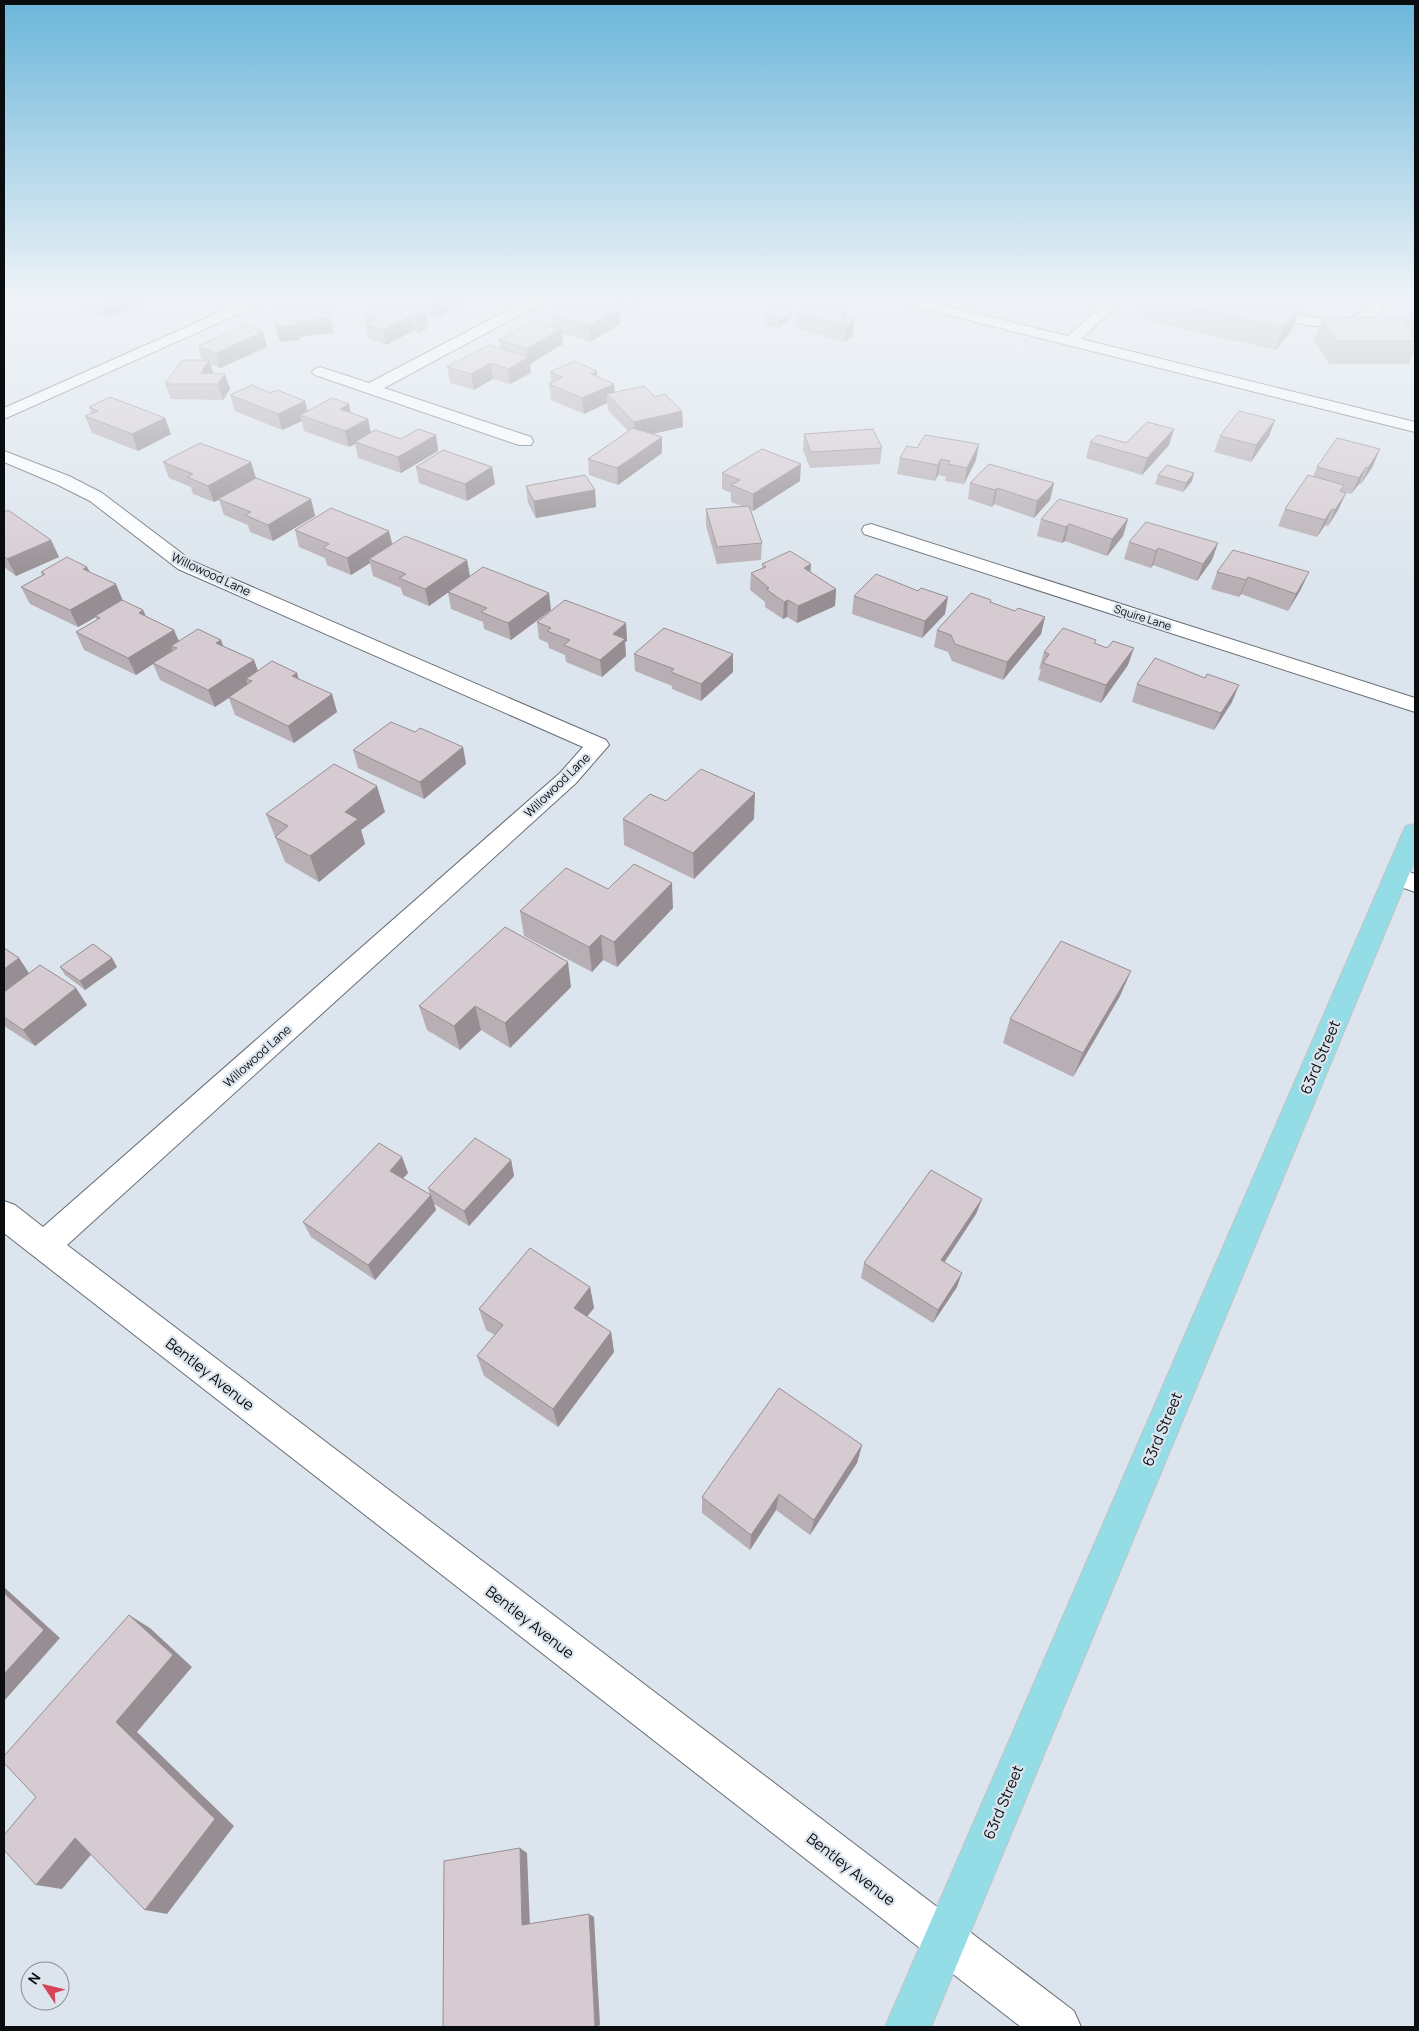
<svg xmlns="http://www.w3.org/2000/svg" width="1419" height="2031" font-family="Manrope,sans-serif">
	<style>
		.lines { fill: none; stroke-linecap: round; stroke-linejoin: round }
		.minor-casing { stroke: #676e76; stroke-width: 2 }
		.major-casing { stroke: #c4c5c5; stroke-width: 2 }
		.minor { fill: #fff; fill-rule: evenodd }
		.major { fill: #94dce6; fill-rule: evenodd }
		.wall { fill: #b8afb4 }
		.shaded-wall { fill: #968e92 }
		.building { fill: #d6cbd1; stroke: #968e92 }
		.labels { text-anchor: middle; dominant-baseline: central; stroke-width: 4.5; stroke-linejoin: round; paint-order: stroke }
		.far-street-label { font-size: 11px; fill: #0a0d0f; stroke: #dce5ed }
		.street-label { font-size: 12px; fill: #0a0d0f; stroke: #dce5ed }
		.near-street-label { font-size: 15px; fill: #0a0d0f; stroke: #dce5ed }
	</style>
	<rect width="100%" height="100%" fill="#dce5ed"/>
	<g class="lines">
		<g class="minor-casing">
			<g id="minor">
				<path d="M245,301H263L261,304L4,419V408Z"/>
				<path d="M525,301H542L540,304L384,388L531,437L533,441L531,445H519L315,375L312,372L315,369L320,367L369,383Z"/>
				<path d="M902,301H925L1068,336L1107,301H1122L1081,339L1415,422V432L904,304Z"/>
				<path d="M1217,301C1255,297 1327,331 1358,315C1364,312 1368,305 1372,301H1386C1381,308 1376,317 1368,321C1331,338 1257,314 1219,304Z"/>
				<path d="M4,451L69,476L102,493L192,561L606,740L609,745L576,783L67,1245L1074,2011L1081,2027H1021L4,1233V1201L15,1205L43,1227L560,773L583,747L178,569L90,501L56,484L4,462Z"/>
				<path d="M871,524L1415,698V712L864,534L862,530L864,526Z"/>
				<path d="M1396,867L1415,874V892L1387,882L1384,876L1387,870Z"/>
			</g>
		</g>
		<g class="major-casing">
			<path id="major" d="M1415,824V860L931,2027H885L1403,832L1406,826Z"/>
		</g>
		<use href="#minor" class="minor"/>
		<use href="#major" class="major"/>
	</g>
	<g class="wall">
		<path d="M83,301H148L107,318L86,310Z"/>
		<path d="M418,301H470L437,318L426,315L428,328L418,333L413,331L386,345L369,339L363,315L419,311Z"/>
		<path d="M588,301H639V307L630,312L621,310L619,311L620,324L590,342L562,333L563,344L530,364L531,373L510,384L493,379L474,390L450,383L447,367L500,348L499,340L552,326L551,315L582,313L591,308L588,307Z"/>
		<path d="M1141,301H1267L1292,330L1276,350L1161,324V323L1137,317Z"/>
		<path d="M1299,301H1319L1316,304Z"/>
		<path d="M1415,301V335H1414L1415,337V348L1409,364H1329L1314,340L1323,317L1405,322L1410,308Z"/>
		<path d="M792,312L791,319L779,328L764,325L765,317Z"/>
		<path d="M797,313L846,318L853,336L845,342L796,328Z"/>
		<path d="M198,346L267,347L220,368L211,364L214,374L230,389L223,400L171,399L165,384L202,360Z"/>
		<path d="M550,372L597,377L614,392L655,397L682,411L683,427L652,434L662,453L618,485L589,475L588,459L628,431L608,410L607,403L584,414L551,400L549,384L551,383Z"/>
		<path d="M230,395L308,411L351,413L368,419L371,432L401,439L436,435L438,451L401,473L358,458L355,444L349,447L304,431L302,421L282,430L235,411Z"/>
		<path d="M89,407L171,434L138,451L92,433L85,416L91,414Z"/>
		<path d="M1275,420L1269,436L1251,462L1214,452L1220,436Z"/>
		<path d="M804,434L882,448L880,464L810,468L803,450Z"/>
		<path d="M1090,442L1169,445L1142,475L1086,458Z"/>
		<path d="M900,458L976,460L964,484L945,481L946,477L938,475L935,481L897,474Z"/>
		<path d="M163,462H251L256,478L311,499L315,516L273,541L250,532L248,525L224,515L219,500L214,502L193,494L191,487L169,478Z"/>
		<path d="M1373,466L1361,484H1359L1351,494L1341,491L1346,493L1338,510L1328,526L1325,525L1317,537L1278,526L1285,509L1313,477L1317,467Z"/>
		<path d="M416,467H492L495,484L467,501L419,483Z"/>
		<path d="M722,473L800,481L753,511L751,510L762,543L761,560L717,564L706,526V509L742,506L731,502V493L722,489Z"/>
		<path d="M1158,475L1192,481L1183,492L1155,484Z"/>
		<path d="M970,483H1054L1050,500L1034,518L994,504L992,507L968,499Z"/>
		<path d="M526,486L595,490L596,507L536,518L528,503Z"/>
		<path d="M4,512L51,540L59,557L16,576L4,567Z"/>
		<path d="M1041,519H1128L1123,536L1107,556L1065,541L1062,543L1037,536Z"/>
		<path d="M295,530L392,544L467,560L470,577L551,610L511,640L484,629L483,622L451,609L448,592L429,606L403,595L401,588L373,576L370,563L351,575L327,565L325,558L299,547Z"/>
		<path d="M1129,542L1218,543L1212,560L1197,581L1153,565L1151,568L1124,559Z"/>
		<path d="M1233,550L1301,589L1288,611L1241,594L1239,597L1211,589L1217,572Z"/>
		<path d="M762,564L811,572L836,589L835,606L797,623L787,617L783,619L765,607V602L750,590L751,573L762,568Z"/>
		<path d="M87,567L90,572L123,601L143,610L146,616L174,630L179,641L221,640L223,646L254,660L258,671L299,679L332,694L337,712L294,743L235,715L229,698L215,707L160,680L153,664L136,675L84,650L76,632L97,620L96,617L78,627L30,604L21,587L42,575L41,572Z"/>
		<path d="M854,596L945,614L922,638L852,614Z"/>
		<path d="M991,600V603L1015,611L1045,617L1041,634L1003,680L952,661L948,652L934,647L937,630Z"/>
		<path d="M537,622L626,623L627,641L625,642L626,656L602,677L566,662L565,655L549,648L548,643L539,639Z"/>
		<path d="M1095,644L1128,665L1101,703L1038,680L1041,669H1039L1044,652Z"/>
		<path d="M634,654H733V672L701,701L672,689V686L635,671Z"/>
		<path d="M1137,684L1232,702L1214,730L1132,702Z"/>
		<path d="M415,732L463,747L466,764L424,799L358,768L353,750Z"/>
		<path d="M666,801L754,819L694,879L624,845L623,819Z"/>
		<path d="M385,812L361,830L365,844L319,882L285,862L266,814Z"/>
		<path d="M608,889L673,908L617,967L603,960L592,972L524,936L520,911Z"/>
		<path d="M4,948L19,958L29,973L76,988L87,1005L35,1046L4,1026Z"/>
		<path d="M112,958L117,967L85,990L65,975L60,967Z"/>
		<path d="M571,987L510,1048L481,1030L460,1050L427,1030L419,1006Z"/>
		<path d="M1120,996L1073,1077L1003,1043L1010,1019Z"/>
		<path d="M402,1157L408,1173L403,1178L430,1195L428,1188L511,1160L514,1176L469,1226L434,1204L436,1210L375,1280L311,1237L303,1222Z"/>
		<path d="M982,1199L976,1214L945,1262L957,1287L933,1323L861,1278L864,1263Z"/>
		<path d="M590,1287L594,1308L587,1316L611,1332L614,1352L558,1427L484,1376L477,1356L495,1335L486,1330L479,1309Z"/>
		<path d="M862,1445L857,1463L810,1535L776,1510L750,1550L702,1513V1497Z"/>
	</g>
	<g class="shaded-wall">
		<path d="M106,301H148L107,318L101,303Z"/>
		<path d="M439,301H470L437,318L434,303Z"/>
		<path d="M613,301H621V310L619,311L620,324L590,342L589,326L613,312Z"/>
		<path d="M629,301H639V307L630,312Z"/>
		<path d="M1300,308L1292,330L1276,350L1283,327Z"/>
		<path d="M846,311L845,326L838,316Z"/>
		<path d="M426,312L428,328L418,333L415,318Z"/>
		<path d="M792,312L791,319L779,328V321Z"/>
		<path d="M410,316L413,331L386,345L383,330Z"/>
		<path d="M330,318L334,333L300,337V340L280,342L276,327L296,322Z"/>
		<path d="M854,320L853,336L845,342L846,326Z"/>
		<path d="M561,329L563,344L530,364L531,373L510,384L508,369L528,357L527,349Z"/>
		<path d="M263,332L267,347L220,368L216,353Z"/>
		<path d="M209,360L214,376L201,373Z"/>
		<path d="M491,363L493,379L474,390L471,374Z"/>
		<path d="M597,371L598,387L591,374Z"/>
		<path d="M225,374L230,389L223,400L218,384Z"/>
		<path d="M614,384L615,400L607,394V403L584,414L582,398Z"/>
		<path d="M305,401L309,417L300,415L302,421L282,430L278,414Z"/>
		<path d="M349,404L352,420L340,409Z"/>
		<path d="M682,411L683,427L635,438L634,422Z"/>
		<path d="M165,418L171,434L138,451L132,434Z"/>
		<path d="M368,419L371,435L355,442V444L349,447L345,431Z"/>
		<path d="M1275,420L1269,436L1251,462L1256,445Z"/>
		<path d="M1174,429L1169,445L1142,475L1147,458Z"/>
		<path d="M436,435L438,451L401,473L398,457Z"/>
		<path d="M662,437V453L618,485L617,468Z"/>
		<path d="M979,444L976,460L964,484L967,468Z"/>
		<path d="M1380,449L1373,466L1361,484L1368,468Z"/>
		<path d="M941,459L938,475L935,481L938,465Z"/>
		<path d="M251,462L256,479L214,502L208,486Z"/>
		<path d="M801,464L800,481L753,511V494Z"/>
		<path d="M492,467L495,484L467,501L465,484Z"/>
		<path d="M1366,467L1359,484L1351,494L1359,478Z"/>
		<path d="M1194,473L1192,481L1183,492L1186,483Z"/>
		<path d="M1054,483L1050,500L1034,518L1037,501Z"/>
		<path d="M997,488L994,504L992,507L995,490Z"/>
		<path d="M595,490L596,507L536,518L534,501Z"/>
		<path d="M1346,493L1338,510L1328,526L1335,510Z"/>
		<path d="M311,499L315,516L273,541L268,525Z"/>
		<path d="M1332,509L1325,525L1317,537L1325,520Z"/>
		<path d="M1128,519L1123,536L1107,556L1112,539Z"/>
		<path d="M1069,524L1065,541L1062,543L1066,527Z"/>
		<path d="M389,531L393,547L369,559L370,563L351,575L347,558Z"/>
		<path d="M51,540L59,557L16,576L7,559Z"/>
		<path d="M1218,543L1212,560L1197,581L1203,564Z"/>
		<path d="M1158,548L1153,565L1151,568L1156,551Z"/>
		<path d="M467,560L470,577L429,606L425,589Z"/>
		<path d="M811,564L810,581L804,568Z"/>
		<path d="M87,567L95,584L83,569Z"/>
		<path d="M1309,572L1301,589L1288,611L1296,594Z"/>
		<path d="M1248,577L1241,594L1239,597L1246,580Z"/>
		<path d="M116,584L123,601L95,616L96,617L78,627L70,610Z"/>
		<path d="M836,589L835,606L797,623L798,606Z"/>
		<path d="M549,593L551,610L511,640L508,623Z"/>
		<path d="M948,597L945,614L922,638L925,621Z"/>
		<path d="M788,600L787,617L783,619L784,602Z"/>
		<path d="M143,610L150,627L139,613Z"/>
		<path d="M1045,617L1041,634L1003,680L1007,662Z"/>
		<path d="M626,623L627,641L625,642L626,656L602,677L600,660L613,634Z"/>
		<path d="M174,630L181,647L177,648L171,646L173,652L153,663V664L136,675L128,658Z"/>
		<path d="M221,640L227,657L216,643Z"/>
		<path d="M1134,648L1128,665L1101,703L1106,685Z"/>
		<path d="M733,654V672L701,701V684Z"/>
		<path d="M254,660L260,677L252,681L246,679L248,685L215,707L208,690Z"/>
		<path d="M297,673L302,690L292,676Z"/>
		<path d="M1239,685L1232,702L1214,730L1221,713Z"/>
		<path d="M332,694L337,712L294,743L288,726Z"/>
		<path d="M463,747L466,764L424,799L420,782Z"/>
		<path d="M377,786L385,812L361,830L365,844L319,882L310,856L345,812Z"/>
		<path d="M755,793L754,819L694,879L693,853Z"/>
		<path d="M672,883L673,908L617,967L614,942Z"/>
		<path d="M601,935L603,960L592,972L589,947Z"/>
		<path d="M19,958L30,975L4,995V969Z"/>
		<path d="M112,958L117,967L85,990L80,981Z"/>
		<path d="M568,962L571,987L510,1048L505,1023Z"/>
		<path d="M1131,971L1120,996L1073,1077L1083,1053Z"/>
		<path d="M76,988L87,1005L35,1046L23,1030Z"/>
		<path d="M475,1006L481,1030L460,1050L454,1026Z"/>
		<path d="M402,1157L408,1173L396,1186L390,1171Z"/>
		<path d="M511,1160L514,1176L469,1226L464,1211Z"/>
		<path d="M431,1195L436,1210L375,1280L368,1265Z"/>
		<path d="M982,1199L976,1214L936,1274L941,1260Z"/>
		<path d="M962,1273L957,1287L933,1323L938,1310Z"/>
		<path d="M590,1287L594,1308L578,1328L574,1308Z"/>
		<path d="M611,1332L614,1352L558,1427L553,1409Z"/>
		<path d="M862,1445L857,1463L810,1535L814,1520Z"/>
		<path d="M779,1494L776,1510L750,1550L751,1535Z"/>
		<path d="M4,1587L60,1638L4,1701Z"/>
		<path d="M129,1615L150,1628L192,1667L137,1732L234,1826L167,1914L145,1910L116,1722Z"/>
		<path d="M75,1838L100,1844L62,1889L36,1885Z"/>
		<path d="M520,1848L527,1853L530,1927L522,1925Z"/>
		<path d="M589,1914L594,1917L600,2025L595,2027Z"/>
	</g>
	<g class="building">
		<path d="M95,301H106L101,303Z"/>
		<path d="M306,301L307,305L327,302L330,318L296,322L297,325L276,327L273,311L287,310L286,303Z"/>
		<path d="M426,301H439L434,303Z"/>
		<path d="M1168,301H1267L1300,308L1283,327L1167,302Z"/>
		<path d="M1415,301V309L1410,308Z"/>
		<path d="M389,302L426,312L415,318L410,316L383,330L365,324L376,319L363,315Z"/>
		<path d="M814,302L846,311L838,316L854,320L846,326L797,313Z"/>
		<path d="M599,303L619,309L589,326L551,315L564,308L582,313Z"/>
		<path d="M778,308L792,312L779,321L765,317Z"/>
		<path d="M1415,311V319L1410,318Z"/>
		<path d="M1323,317L1402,318L1415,337V341H1337Z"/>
		<path d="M534,321L561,329L527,349L499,340Z"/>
		<path d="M245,325L263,332L216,353L198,346Z"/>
		<path d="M488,345L529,357L508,369L491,363L471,374L447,367Z"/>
		<path d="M182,360H209L201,373L225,374L218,384H165Z"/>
		<path d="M574,361L597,371L591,374L614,384L582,398L549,384L563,377L550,372Z"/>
		<path d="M252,385L270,393L277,390L305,401L278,414L230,395Z"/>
		<path d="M644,386L655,397L665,394L682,411L634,422L607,394Z"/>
		<path d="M110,397L165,418L132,434L85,416L98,411L89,407Z"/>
		<path d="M332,398L349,404L340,409L368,419L345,431L300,415Z"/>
		<path d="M1239,411L1275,420L1256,445L1220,436Z"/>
		<path d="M1147,422L1174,429L1147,458L1090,442L1098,435L1126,443Z"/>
		<path d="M633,428L662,437L617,468L588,459Z"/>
		<path d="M418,429L436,435L398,457L355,442L375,430L401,439Z"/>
		<path d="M873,429L882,448L811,452L804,434Z"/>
		<path d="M925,435L979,444L967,468L948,464L950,461L941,459L938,465L900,458L907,446L917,448Z"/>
		<path d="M1337,438L1380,449L1368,468L1366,467L1359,478L1317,467Z"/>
		<path d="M200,443L251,462L208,486L187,477L193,474L163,462Z"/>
		<path d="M762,449L801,464L753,494L731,485L740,480L722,473Z"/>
		<path d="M443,450L492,467L465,484L416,467Z"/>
		<path d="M989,464L1054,483L1037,501L997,488L995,490L970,483Z"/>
		<path d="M1167,465L1194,473L1186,483L1158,475Z"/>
		<path d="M585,475L595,490L534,501L526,486Z"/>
		<path d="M1308,475L1344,485L1340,491L1346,493L1335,510L1332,509L1325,520L1285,509Z"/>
		<path d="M256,478L311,499L268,525L245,515L251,512L218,499Z"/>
		<path d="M1059,499L1128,519L1112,539L1069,524L1066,527L1041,519Z"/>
		<path d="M749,506L762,543L717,547L706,509Z"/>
		<path d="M331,508L389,531L347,558L323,548L329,544L295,530Z"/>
		<path d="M8,510L51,540L7,559L4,556V512Z"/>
		<path d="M1146,522L1218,543L1203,564L1158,548L1156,551L1129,542Z"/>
		<path d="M405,536L467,560L425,589L399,578L406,574L369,559Z"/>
		<path d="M1233,550L1309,572L1296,594L1248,577L1246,580L1217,572Z"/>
		<path d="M790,551L811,564L804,568L836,589L798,606L788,600L784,602L766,589L769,588L751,573L766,567L762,564Z"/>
		<path d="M67,557L87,567L83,569L116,584L70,610L21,587L45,574L41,572Z"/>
		<path d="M483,567L549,593L508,623L481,612L487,608L448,592Z"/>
		<path d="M876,574L918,591L921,588L948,597L925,621L854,596Z"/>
		<path d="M971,593L991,600L990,602L1015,611L1018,608L1045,617L1007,662L955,644L951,635L937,630Z"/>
		<path d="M122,600L143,610L139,613L174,630L128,658L76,632L100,618L95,616Z"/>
		<path d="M565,600L626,623L613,634L625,639L600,660L564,645L570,640L547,631L551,628L537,622Z"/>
		<path d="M664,628L733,654L701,684L671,672L674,669L634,654Z"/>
		<path d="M1063,628L1096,640L1094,643L1107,648L1113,641L1134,648L1106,685L1043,663L1049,654L1044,652Z"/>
		<path d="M198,629L221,640L216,643L254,660L208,690L153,663L177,648L171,646Z"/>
		<path d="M1155,658L1205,678L1207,674L1239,685L1221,713L1137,684Z"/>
		<path d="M272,661L297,673L292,676L332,694L288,726L229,697L252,681L246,679Z"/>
		<path d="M391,722L415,732L420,728L463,747L420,782L353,750Z"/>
		<path d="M334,764L377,786L345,812L358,819L310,856L275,837L288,826L266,814Z"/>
		<path d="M701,769L755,793L693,853L623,819L650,794L666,801Z"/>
		<path d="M634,864L672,883L614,942L601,935L589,947L520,911L566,868L608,889Z"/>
		<path d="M505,927L568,962L505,1023L475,1006L454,1026L419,1006Z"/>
		<path d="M1061,941L1131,971L1083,1053L1010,1019Z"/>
		<path d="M93,944L112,958L80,981L60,967Z"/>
		<path d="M4,948L19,958L4,969Z"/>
		<path d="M40,965L76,988L23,1030L4,1017V992Z"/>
		<path d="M475,1138L511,1160L464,1211L428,1188Z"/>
		<path d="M379,1143L402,1157L390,1171L431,1195L368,1265L303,1222Z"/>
		<path d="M931,1170L982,1199L941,1260L962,1273L938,1310L864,1263Z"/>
		<path d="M530,1248L590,1287L574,1308L611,1332L553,1409L477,1356L503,1325L479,1309Z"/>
		<path d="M779,1388L862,1445L814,1520L779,1494L751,1535L702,1497Z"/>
		<path d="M4,1593L44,1630L4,1674Z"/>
		<path d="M129,1615L173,1655L116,1722L215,1819L145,1910L75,1838L36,1885L4,1850V1835L36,1797L4,1763V1756Z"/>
		<path d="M520,1848L522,1925L589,1914L595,2027H443L444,1861Z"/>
	</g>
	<linearGradient id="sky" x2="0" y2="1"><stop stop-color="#6bb6da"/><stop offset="0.51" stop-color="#eff3f7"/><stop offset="1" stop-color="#eff3f7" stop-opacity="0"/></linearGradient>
	<rect width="1419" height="585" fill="url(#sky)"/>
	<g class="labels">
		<g class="far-street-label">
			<text transform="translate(1143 617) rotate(18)">Squire Lane</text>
		</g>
		<g class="street-label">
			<text transform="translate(211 574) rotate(25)">Willowood Lane</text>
			<text transform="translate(557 785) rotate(-44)">Willowood Lane</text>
			<text transform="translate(257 1056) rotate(-42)">Willowood Lane</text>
		</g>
		<g class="near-street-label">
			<text transform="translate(1320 1057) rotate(-67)">63rd Street</text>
			<text transform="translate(210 1374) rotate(38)">Bentley Avenue</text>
			<text transform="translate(1162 1429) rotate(-67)">63rd Street</text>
			<text transform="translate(530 1622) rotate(38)">Bentley Avenue</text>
			<text transform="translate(1003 1802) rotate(-67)">63rd Street</text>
			<text transform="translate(851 1869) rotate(38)">Bentley Avenue</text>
		</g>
	</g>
	<rect width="1419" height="2031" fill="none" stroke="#0a0d0f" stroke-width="10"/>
	<g transform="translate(45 1986) rotate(305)"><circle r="24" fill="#dce5ed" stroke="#888f94"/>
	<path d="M0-4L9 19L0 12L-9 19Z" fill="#d54457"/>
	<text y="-8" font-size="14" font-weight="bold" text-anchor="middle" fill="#0a0d0f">N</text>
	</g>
</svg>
